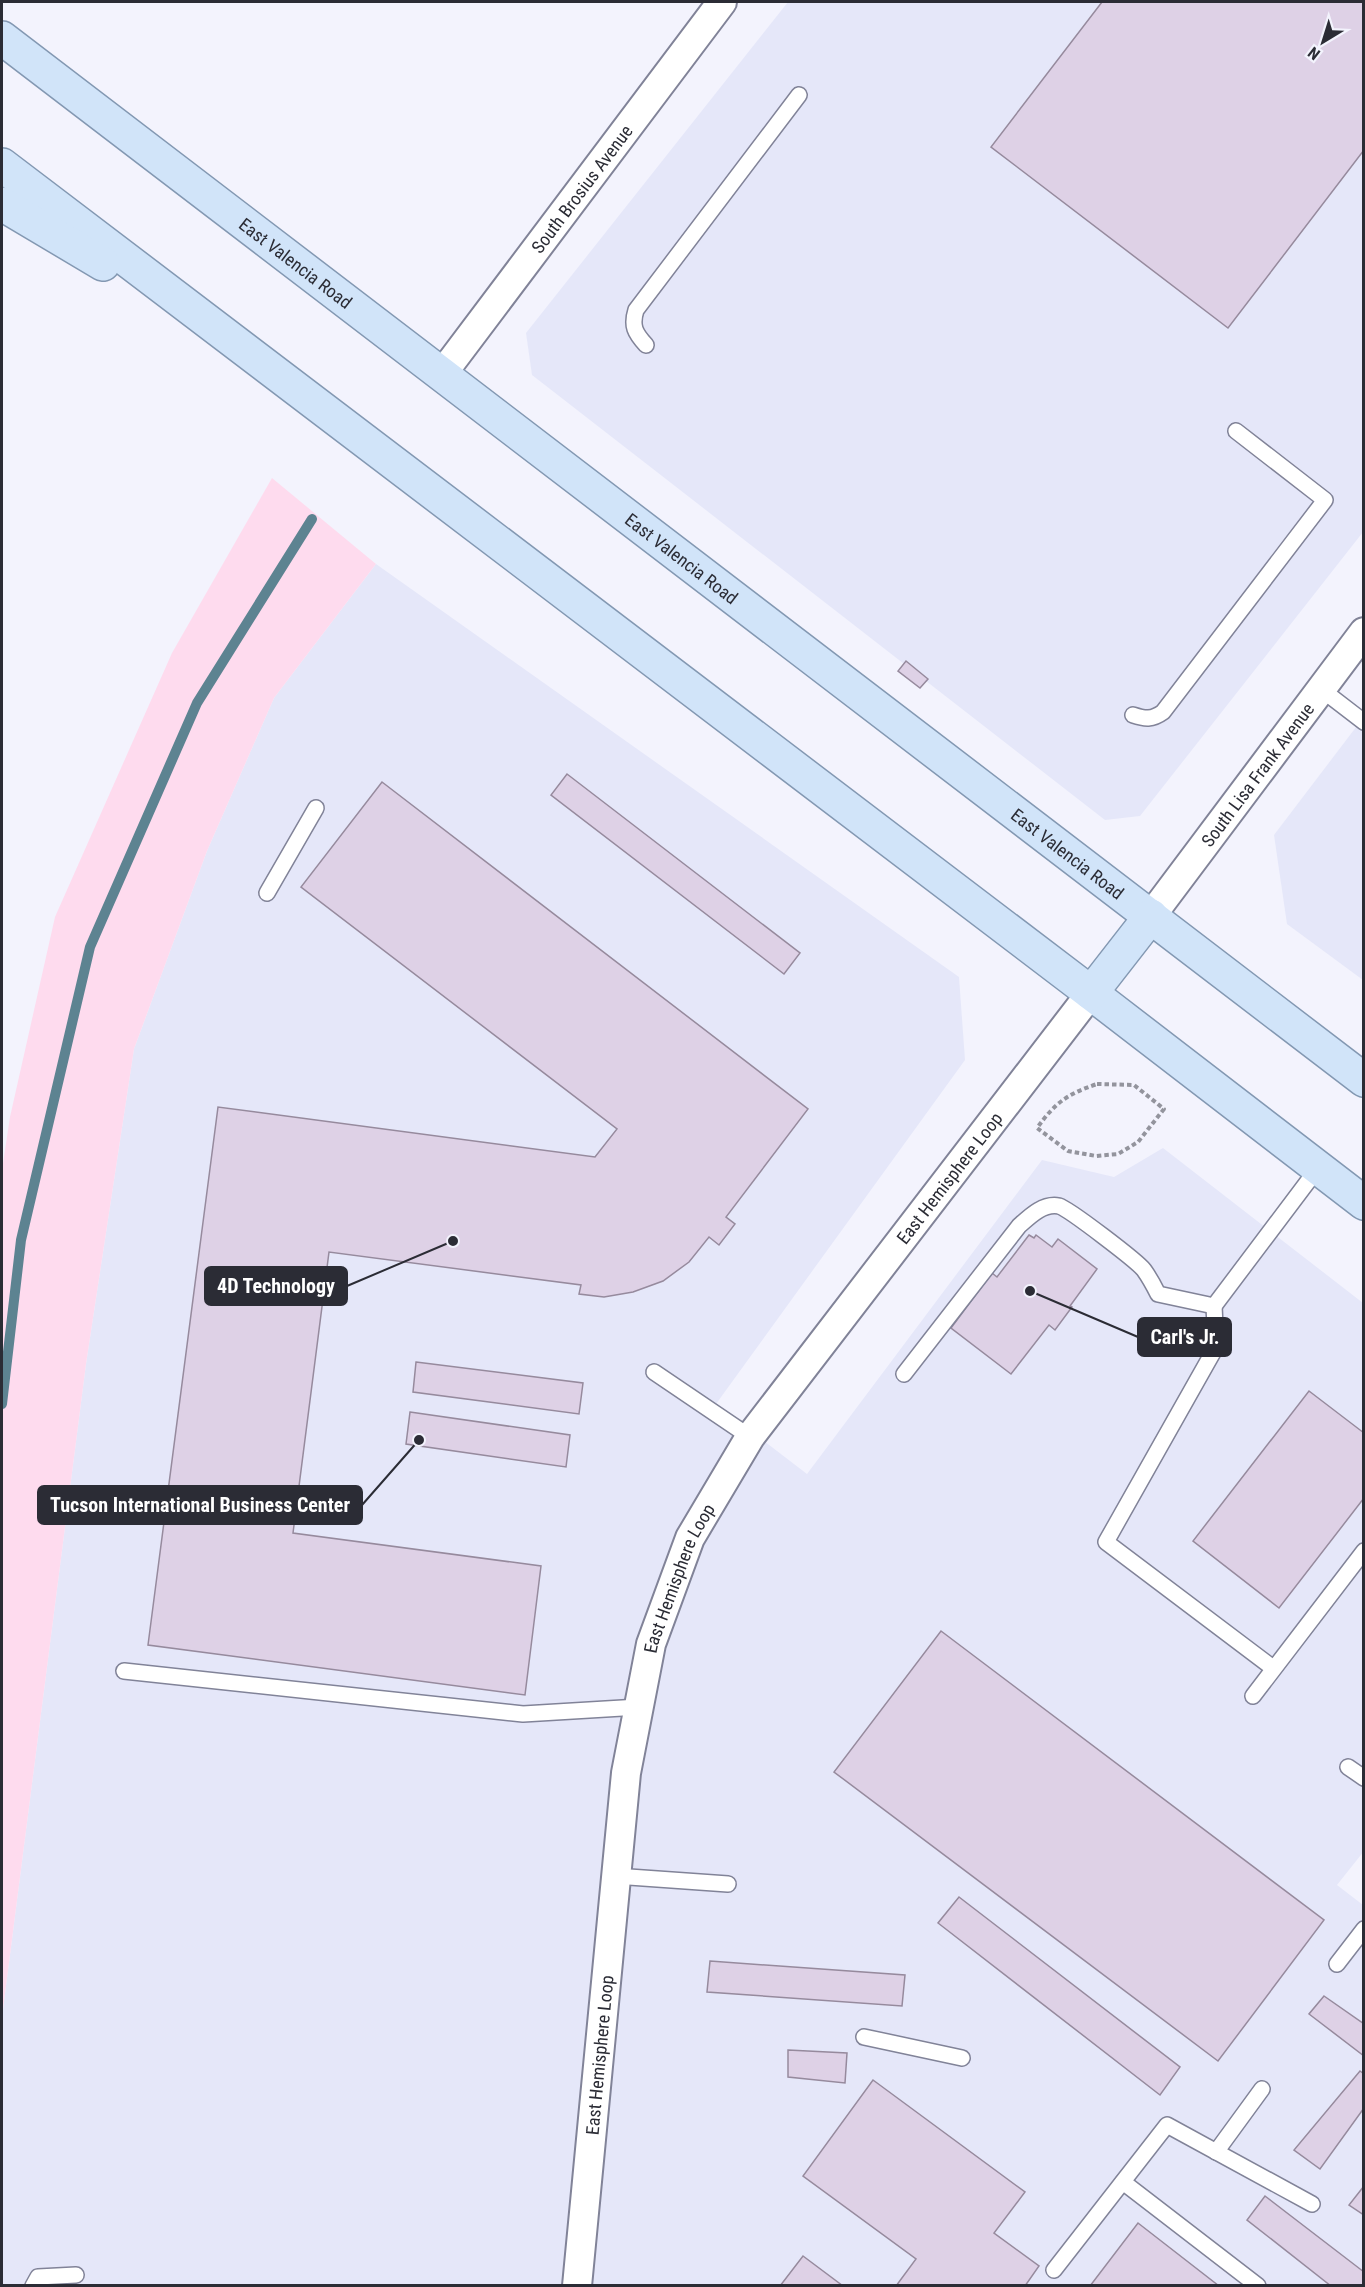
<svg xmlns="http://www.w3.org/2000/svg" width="1365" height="2287" font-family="'Roboto Condensed',sans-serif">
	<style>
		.built { fill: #e5e7f9 }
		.green { fill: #fedbee }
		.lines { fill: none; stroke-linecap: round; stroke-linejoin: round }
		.stream { stroke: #5d8391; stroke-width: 10 }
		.building { fill: #ded1e6; stroke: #968a9d; stroke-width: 1.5 }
		.lane-casing { stroke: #818398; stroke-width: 18 }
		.street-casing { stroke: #818398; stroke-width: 32 }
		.primary-casing { stroke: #8398b2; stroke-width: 36 }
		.path { stroke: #93949d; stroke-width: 4; stroke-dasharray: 4.5 3; stroke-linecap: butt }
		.lane { stroke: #fff; stroke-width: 15 }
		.street { stroke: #fff; stroke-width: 28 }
		.primary { stroke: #d1e4f9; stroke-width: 33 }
		.labels { text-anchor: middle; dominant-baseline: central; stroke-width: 5; stroke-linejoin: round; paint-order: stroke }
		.street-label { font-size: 18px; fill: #2b2c35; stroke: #f3f3fd }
		.leader { fill: none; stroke: #2b2c35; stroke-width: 2 }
		.callout-dot { fill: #2b2c35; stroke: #f3f3fd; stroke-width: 2 }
		.callout { fill: #2b2c35; stroke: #2b2c35; stroke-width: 2 }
		.callout-label { font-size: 20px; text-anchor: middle; font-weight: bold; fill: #fff }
	</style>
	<rect width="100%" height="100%" fill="#f3f3fd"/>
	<g class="built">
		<path d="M788,2H1363V532L1140,816L1105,820L532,375L526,333Z"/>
		<path d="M376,564L959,977L965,1060L716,1404L807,1474L1042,1160L1114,1177L1163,1148L1363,1303L1364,1851L1337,1885L1363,1905V2285L2,2286V2017L86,1364L134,1049L207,851L274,698Z"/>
		<path d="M1363,718V980L1287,924L1274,835Z"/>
	</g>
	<path class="green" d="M272,478L376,564L274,698L207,851L134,1049L86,1364L2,2017V1170L10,1117L55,917L172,653Z"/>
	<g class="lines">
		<path class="stream" d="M2,1404L21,1240L90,947L197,703L312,519"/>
	</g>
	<g class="building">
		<path d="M1102,2H1364V150L1228,328L991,147Z"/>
		<path d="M906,661L928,679L920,688L898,671Z"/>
		<path d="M567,774L800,953L784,974L551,795Z"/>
		<path d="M382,782L808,1109L726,1217L735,1224L719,1245L709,1237L689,1262L663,1281L633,1292L604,1297L579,1294L581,1285L329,1252L293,1533L541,1566L525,1695L148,1645L218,1107L595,1157L617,1129L301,887Z"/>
		<path d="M1029,1235L1034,1238L1036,1235L1052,1247L1058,1239L1097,1269L1070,1306L1072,1307L1055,1330L1049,1325L1011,1374L951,1328L992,1273L997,1277Z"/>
		<path d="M416,1362L583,1383L579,1414L413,1392Z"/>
		<path d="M1309,1391L1364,1433V1498L1279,1608L1193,1541Z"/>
		<path d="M410,1412L570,1435L566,1467L406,1444Z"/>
		<path d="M941,1631L1324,1920L1218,2061L834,1772Z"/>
		<path d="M959,1897L1180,2067L1160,2095L938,1923Z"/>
		<path d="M710,1961L905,1975L902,2006L707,1992Z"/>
		<path d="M1324,1996L1364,2024V2056L1309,2014Z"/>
		<path d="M788,2050L847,2053L845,2083L788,2077Z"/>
		<path d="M1360,2071L1364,2074V2108L1320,2169L1294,2150Z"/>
		<path d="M873,2080L1025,2192L994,2233L1039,2266L1025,2286H896L916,2259L803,2176Z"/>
		<path d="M1364,2186V2215L1349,2205Z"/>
		<path d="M1265,2196L1364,2272V2286H1331L1247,2220Z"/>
		<path d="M1138,2223L1219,2286H1090Z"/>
		<path d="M803,2256L843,2286H780Z"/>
	</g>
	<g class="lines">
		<g class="lane-casing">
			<g id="lane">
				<path d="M646,345C635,333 631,326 636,310L799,95"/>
				<path d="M1321,689L1364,722"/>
				<path d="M1133,715C1145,719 1152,720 1163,712L1325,500L1236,431"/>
				<path d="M267,893L316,808"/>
				<path d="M1214,1306L1216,1347L1106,1542L1273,1668"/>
				<path d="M654,1372L750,1437"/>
				<path d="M904,1374L1019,1226C1030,1216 1043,1203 1059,1206C1069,1209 1137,1261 1144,1270C1149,1277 1154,1286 1158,1294L1214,1306L1318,1168"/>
				<path d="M124,1671L523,1714L639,1707"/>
				<path d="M1253,1696L1364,1551"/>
				<path d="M1348,1767L1364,1778"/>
				<path d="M615,1876L728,1884"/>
				<path d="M1337,1964L1364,1929"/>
				<path d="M864,2037L962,2058"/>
				<path d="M1216,2152L1262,2089"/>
				<path d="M1123,2182L1258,2286"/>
				<path d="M1054,2270L1167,2125L1312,2204"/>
				<path d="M33,2286L38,2277L76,2275"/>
			</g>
		</g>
		<g class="street-casing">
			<g id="street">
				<path id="s1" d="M442,374L722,2"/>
				<path id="s2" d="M1151,916L1364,632"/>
				<path id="s3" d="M577,2286L626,1773L651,1644L690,1538L750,1437L1091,993"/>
			</g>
		</g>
		<g class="primary-casing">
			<g id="primary">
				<path id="s4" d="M2,38L1364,1080"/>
				<path d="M2,165L1091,993L1364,1203"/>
				<path d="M2,204L103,264"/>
				<path d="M1091,993L1151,916"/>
			</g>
		</g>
		<path class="path" d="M1097,1084L1134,1085L1164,1109L1138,1142L1118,1154L1096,1156L1068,1151L1037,1128C1055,1103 1067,1094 1097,1084Z"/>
		<use href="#lane" class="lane"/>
		<use href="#street" class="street"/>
		<use href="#primary" class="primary"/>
	</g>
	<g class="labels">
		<g class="street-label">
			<text stroke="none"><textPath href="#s1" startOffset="232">South Brosius Avenue</textPath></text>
			<text stroke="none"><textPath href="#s4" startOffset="370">East Valencia Road</textPath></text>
			<text stroke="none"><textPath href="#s4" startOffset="856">East Valencia Road</textPath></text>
			<text stroke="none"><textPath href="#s2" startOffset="177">South Lisa Frank Avenue</textPath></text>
			<text stroke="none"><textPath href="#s4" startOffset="1342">East Valencia Road</textPath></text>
			<text stroke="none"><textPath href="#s3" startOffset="1204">East Hemisphere Loop</textPath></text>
			<text stroke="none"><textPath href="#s3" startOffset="718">East Hemisphere Loop</textPath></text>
			<text stroke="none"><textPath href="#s3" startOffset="232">East Hemisphere Loop</textPath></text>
		</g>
	</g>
	<path class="leader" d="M453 1241L347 1286M1030 1291L1138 1337M419 1440L362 1505"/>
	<g class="callout-dot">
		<circle cx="453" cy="1241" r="6"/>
		<circle cx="1030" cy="1291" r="6"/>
		<circle cx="419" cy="1440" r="6"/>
	</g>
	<g class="callout">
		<rect x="205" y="1267" width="142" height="38" rx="6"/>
		<rect x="1138" y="1318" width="93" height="38" rx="6"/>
		<rect x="38" y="1486" width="324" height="38" rx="6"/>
	</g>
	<g class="callout-label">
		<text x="276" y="1293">4D Technology</text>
		<text x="1185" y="1344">Carl's Jr.</text>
		<text x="200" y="1512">Tucson International Business Center</text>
	</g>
	<rect width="1365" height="2287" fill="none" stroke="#2b2c35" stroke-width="6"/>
	<g transform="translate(1323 42) rotate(218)" stroke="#f3f3fd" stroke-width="4.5" paint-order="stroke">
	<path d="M0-4.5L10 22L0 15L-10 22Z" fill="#2b2c35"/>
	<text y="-9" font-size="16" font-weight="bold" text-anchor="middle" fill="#2b2c35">N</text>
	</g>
</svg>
